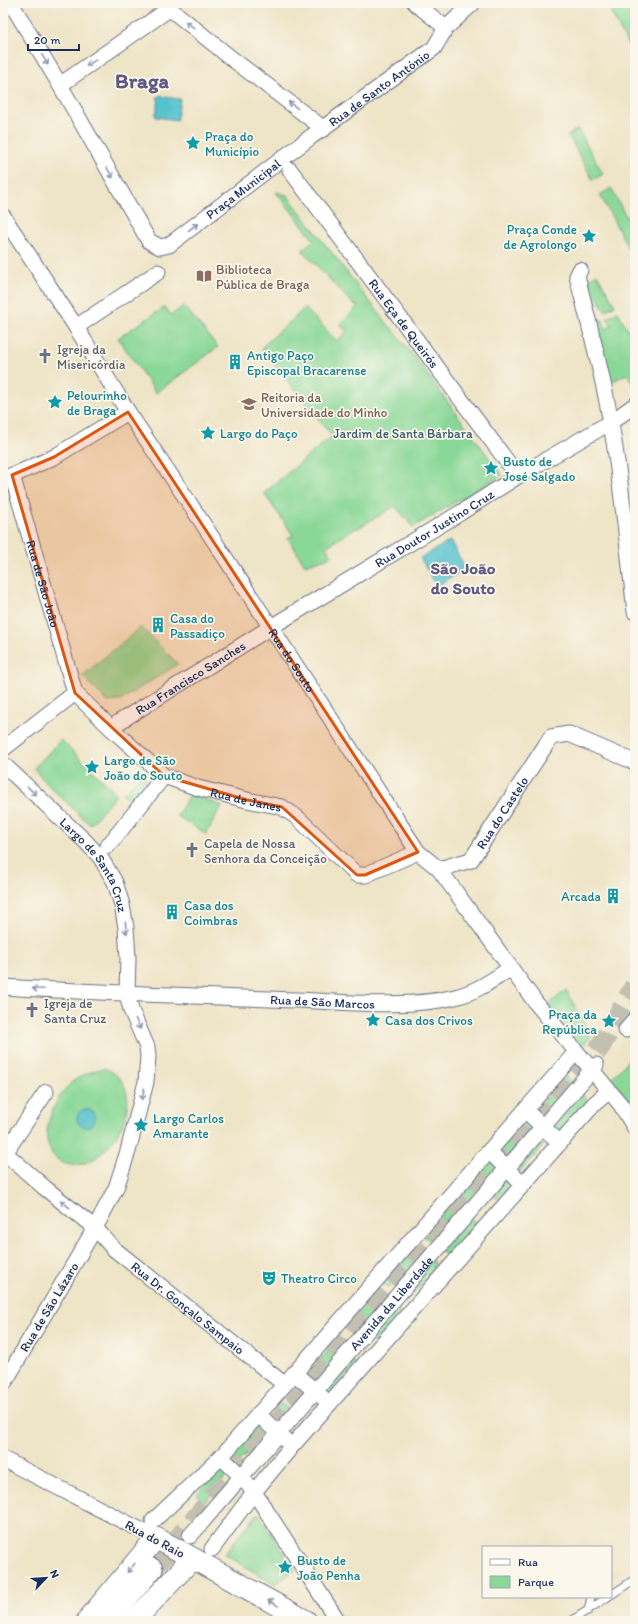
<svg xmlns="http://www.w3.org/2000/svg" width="638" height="1624" font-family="Itim,sans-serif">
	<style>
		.green { fill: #8ad897; stroke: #52847a }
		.water { fill: #55c2cd; stroke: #387896 }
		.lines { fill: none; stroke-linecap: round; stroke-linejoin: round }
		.secondary-tunnel { stroke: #c4c0b1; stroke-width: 21; stroke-dasharray: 21 10; stroke-linecap: butt }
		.lane-casing { stroke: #656e82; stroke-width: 9 }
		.street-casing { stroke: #656e82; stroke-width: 17 }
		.secondary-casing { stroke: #656e82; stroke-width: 23 }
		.lane { stroke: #fff; stroke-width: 7 }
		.street { stroke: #fff; stroke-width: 15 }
		.secondary { stroke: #fff; stroke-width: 21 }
		.oneway { stroke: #8d97ae }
		.marked { fill: #de5710; fill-opacity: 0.2; stroke: #de5710; stroke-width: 3; stroke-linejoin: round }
		.labels { text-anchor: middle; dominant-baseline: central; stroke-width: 3.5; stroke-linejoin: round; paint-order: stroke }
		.street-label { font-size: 13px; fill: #1b2f5e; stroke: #fbf7ec }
		.culture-label { font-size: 13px; fill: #0d838f; stroke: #fbf7ec; text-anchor: start }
		.education-label { font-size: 13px; fill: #785e54; stroke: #fbf7ec; text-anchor: start }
		.worship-label { font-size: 13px; fill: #5b616d; stroke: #fbf7ec; text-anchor: start }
		.park-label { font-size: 13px; fill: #37596c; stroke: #fbf7ec }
		.district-label { font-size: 17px; font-weight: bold; fill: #5e5a84; stroke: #fbf7ec }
		.town-label { font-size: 21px; font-weight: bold; fill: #5e5a84; stroke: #fbf7ec }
	</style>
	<rect width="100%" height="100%" fill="#fbf7ec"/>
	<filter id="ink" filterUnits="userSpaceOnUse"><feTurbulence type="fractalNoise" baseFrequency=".025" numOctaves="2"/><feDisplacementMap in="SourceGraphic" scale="8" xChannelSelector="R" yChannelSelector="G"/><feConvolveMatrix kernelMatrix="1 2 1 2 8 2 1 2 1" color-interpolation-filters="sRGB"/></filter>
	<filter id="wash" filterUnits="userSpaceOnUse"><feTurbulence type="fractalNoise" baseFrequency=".012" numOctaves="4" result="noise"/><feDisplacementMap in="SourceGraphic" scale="16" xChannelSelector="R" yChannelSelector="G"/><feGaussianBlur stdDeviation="0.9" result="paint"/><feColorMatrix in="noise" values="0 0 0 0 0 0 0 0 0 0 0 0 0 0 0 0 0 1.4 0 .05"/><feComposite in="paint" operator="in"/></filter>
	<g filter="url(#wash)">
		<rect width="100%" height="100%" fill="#eee4c6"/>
		<g class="green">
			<path d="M606,3H626L635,20V58Z"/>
			<path d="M578,129L603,174L593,180L568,135Z"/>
			<path d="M611,188L635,234V254L632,255L600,195Z"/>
			<path d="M276,192L287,195L366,297L413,355L502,475L413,527L395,506L360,527L350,531L326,547L332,556L305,565L288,538L293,535L264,493L332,436L261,348L305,308L337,341L347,332L340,325L358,306L351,302L302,250L314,240Z"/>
			<path d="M597,274L615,305L605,311L587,280Z"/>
			<path d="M184,306L218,347L156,393L118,338L165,307L171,315Z"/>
			<path d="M618,312L635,343V385L634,386L627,374L611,382L593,324L602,319L606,329L612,325L607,318Z"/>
			<path d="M141,627L178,664L119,701L108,702L82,676Z"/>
			<path d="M61,740L117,794L90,825L46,783L34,768Z"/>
			<path d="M142,774L148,781L131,802L123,794Z"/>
			<path d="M190,794L222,806L206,834L177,816Z"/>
			<path d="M566,990L591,1036L580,1049L548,1005Z"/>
			<path d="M635,1053V1115L611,1079Z"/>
			<path d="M104,1068C164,1091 95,1191 57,1159C35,1140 53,1100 71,1083C80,1075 92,1071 104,1068Z"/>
			<path d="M566,1076L574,1084L541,1120L533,1113Z"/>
			<path d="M581,1093L588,1101L558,1137L550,1129C562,1119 569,1104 581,1093Z"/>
			<path d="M528,1116L536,1123L516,1148L504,1159L496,1152Z"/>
			<path d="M544,1133L549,1139L518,1175L512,1169Z"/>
			<path d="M490,1160L497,1167L489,1173L482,1184L474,1178Z"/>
			<path d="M507,1175L513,1181L497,1199L490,1192Z"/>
			<path d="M473,1180L479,1187L467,1204L459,1197Z"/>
			<path d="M450,1204L460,1211L438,1232L431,1241L424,1236Z"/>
			<path d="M470,1217L476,1222L447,1255L439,1250Z"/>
			<path d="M415,1246L423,1253L415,1263L389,1288L382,1283Z"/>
			<path d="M431,1260L438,1266L406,1302L399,1297Z"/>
			<path d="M379,1290L387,1297L361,1326L353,1319Z"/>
			<path d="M394,1306L401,1312L375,1343L368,1337Z"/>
			<path d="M331,1347L339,1354L315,1383L306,1376Z"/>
			<path d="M349,1357L356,1364L330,1395L323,1388Z"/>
			<path d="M301,1382L308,1388L291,1407L284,1400Z"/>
			<path d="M281,1403L288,1409L276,1426L268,1419Z"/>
			<path d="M262,1421L270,1429L254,1447L246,1439Z"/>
			<path d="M244,1441L252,1449L236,1464L229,1458Z"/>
			<path d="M223,1465L230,1472L205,1502L197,1494Z"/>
			<path d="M258,1513L295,1570L275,1584L224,1554Z"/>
		</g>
		<g class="water">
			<path d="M162,95L164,97L180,99L177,120L156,117L155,114L157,111V105L159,101L157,98L159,96Z"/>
			<path d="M450,541L466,568L437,586L420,558Z"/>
			<circle cx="86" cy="1118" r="9"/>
		</g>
	</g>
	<g filter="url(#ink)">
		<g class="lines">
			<path class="secondary-tunnel" d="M152,1569L600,1047L635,986"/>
			<g class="lane-casing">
				<g id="lane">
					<path d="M611,1595L635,1579"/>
					<path d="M588,1611L591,1597"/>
					<path d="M571,1621L608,1597"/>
				</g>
			</g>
			<g class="street-casing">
				<g id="street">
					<path id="s1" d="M11,3L60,85L149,241L160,247L169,245L312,136L434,48L446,28L473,3"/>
					<path d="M163,3L231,58L324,129"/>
					<path d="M415,3L446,28"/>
					<path d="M60,85L169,9"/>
					<path id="s2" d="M290,170L518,476"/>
					<path id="s3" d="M3,216L76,327L128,412L190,504L418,852L439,869L536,1003L621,1105L635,1128"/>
					<path d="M580,270L577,276C589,325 603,374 611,424C622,486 628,549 635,612"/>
					<path d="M76,327L158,272"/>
					<path id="s4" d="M12,475L75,693L111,728L164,776"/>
					<path d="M5,479L54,457L128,412"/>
					<path id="s5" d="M111,728L119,722L271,627L460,513L518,476L611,422L635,405"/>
					<path d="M3,749L75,693"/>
					<path id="s6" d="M3,764L86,842L100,857L115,882L122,905L126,928L128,958L127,993L131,1010L147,1047L148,1056L146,1082L128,1151L116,1188L95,1228L3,1385"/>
					<path id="s7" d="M108,846L164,776L198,788L247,800L282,807L298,818L357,875H365L418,852"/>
					<path id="s8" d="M439,869L471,860L551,737L569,734L632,761L635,760"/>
					<path id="s9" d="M3,987C101,993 198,996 296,1000C345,1002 407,1009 455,997C476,992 493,980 511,968"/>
					<path d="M626,1030L635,1020"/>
					<path d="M525,1110L560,1143"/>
					<path d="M489,1151L523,1185"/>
					<path id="s10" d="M5,1153L45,1188L95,1228L114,1249L284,1384"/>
					<path d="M5,1153L46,1092"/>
					<path d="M294,1373L322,1397"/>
					<path d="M258,1414L285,1440"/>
					<path d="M221,1457L241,1476L254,1492L338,1621"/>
					<path d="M3,1459L156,1538"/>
					<path d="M153,1521L221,1457L576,1052"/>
					<path id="s11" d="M190,1536L596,1065"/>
					<path d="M212,1549L254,1492L292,1446L594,1104L609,1091"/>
				</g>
			</g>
			<g class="secondary-casing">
				<g id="secondary">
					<path d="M87,1621L156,1538L306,1621"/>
					<path d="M107,1621L152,1569"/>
					<path d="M134,1621L192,1559"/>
				</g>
			</g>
			<use href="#lane" class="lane"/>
			<use href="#street" class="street"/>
			<use href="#secondary" class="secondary"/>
		</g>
		<defs><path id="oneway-shaft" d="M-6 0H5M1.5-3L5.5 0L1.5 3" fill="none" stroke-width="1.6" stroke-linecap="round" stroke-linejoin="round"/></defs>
		<g class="oneway">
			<use href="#oneway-shaft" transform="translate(190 25) rotate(-142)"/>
			<use href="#oneway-shaft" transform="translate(45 60) rotate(59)"/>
			<use href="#oneway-shaft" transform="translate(91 63) rotate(146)"/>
			<use href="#oneway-shaft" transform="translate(293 105) rotate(-143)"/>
			<use href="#oneway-shaft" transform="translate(110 173) rotate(60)"/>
			<use href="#oneway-shaft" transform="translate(193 227) rotate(-37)"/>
			<use href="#oneway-shaft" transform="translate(32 791) rotate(43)"/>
			<use href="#oneway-shaft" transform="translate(126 928) rotate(84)"/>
			<use href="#oneway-shaft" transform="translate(38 989) rotate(-177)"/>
			<use href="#oneway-shaft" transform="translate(138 1024) rotate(64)"/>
			<use href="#oneway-shaft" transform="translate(143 1094) rotate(104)"/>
			<use href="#oneway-shaft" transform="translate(65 1204) rotate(-141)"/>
			<use href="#oneway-shaft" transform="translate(131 1568) rotate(130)"/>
			<use href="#oneway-shaft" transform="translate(273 1603) rotate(-151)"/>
		</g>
	</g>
	<path class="marked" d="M128,412L418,852L365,875H357L282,807L247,800L164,776L75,693L12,475L54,457Z"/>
	<defs>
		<g id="sight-bare" transform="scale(1.2)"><path d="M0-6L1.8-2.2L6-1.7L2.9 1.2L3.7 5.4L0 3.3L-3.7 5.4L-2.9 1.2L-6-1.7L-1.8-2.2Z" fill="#0f9aa8" stroke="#fbf7ec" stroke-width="2.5" paint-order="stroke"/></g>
		<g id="library-bare" transform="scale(1.2)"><path d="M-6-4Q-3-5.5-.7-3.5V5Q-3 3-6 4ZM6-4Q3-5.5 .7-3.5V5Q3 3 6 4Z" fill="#8d6e63" stroke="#fbf7ec" stroke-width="2.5" paint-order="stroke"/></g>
		<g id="church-bare" transform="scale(1.2)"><path d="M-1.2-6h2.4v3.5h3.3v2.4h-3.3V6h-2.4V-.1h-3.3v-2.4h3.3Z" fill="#6b7280" stroke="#fbf7ec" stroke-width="2.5" paint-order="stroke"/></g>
		<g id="building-bare" transform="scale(1.2)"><path d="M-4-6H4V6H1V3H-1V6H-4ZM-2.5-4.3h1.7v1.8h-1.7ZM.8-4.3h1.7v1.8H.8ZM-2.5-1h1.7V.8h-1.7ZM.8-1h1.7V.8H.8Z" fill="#0f9aa8" stroke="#fbf7ec" stroke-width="2.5" paint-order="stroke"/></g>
		<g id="university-bare" transform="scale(1.2)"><path d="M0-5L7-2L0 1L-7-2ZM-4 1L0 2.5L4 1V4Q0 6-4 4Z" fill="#8d6e63" stroke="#fbf7ec" stroke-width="2.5" paint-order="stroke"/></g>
		<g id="theatre-bare" transform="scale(1.2)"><path d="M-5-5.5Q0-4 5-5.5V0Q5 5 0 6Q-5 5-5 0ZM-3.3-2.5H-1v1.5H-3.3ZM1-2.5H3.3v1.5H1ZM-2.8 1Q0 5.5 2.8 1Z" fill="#0f9aa8" stroke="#fbf7ec" stroke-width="2.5" paint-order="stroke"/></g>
	</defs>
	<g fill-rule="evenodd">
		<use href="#sight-bare" x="193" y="143"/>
		<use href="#sight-bare" x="589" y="236"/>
		<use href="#library-bare" x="204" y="276"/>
		<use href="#church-bare" x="45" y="356"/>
		<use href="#building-bare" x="235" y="362"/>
		<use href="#sight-bare" x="55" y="402"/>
		<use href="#university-bare" x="249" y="404"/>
		<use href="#sight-bare" x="208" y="433"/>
		<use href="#sight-bare" x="491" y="468"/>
		<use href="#building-bare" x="158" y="625"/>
		<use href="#sight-bare" x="92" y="767"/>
		<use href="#church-bare" x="192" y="850"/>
		<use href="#building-bare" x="613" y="896"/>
		<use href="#building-bare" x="172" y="912"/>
		<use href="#church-bare" x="32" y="1010"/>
		<use href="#sight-bare" x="373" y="1020"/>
		<use href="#sight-bare" x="609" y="1021"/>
		<use href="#sight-bare" x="141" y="1125"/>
		<use href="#theatre-bare" x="269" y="1278"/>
		<use href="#sight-bare" x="285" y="1567"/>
	</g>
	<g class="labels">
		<g class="street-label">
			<text stroke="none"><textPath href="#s1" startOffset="559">Rua de Santo António</textPath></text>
			<text stroke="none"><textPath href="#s1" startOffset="390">Praça Municipal</textPath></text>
			<text stroke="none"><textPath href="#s2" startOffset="191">Rua Eça de Queirós</textPath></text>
			<text stroke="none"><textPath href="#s5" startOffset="380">Rua Doutor Justino Cruz</textPath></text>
			<text stroke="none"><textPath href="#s4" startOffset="113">Rua de São João</textPath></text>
			<text stroke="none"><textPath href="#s3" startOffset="530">Rua do Souto</textPath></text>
			<text stroke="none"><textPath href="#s5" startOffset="94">Rua Francisco Sanches</textPath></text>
			<text stroke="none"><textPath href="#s7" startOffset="175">Rua de Janes</textPath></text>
			<text stroke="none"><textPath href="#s8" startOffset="90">Rua do Castelo</textPath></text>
			<text stroke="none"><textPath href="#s6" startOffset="138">Largo de Santa Cruz</textPath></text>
			<text stroke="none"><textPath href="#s9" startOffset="320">Rua de São Marcos</textPath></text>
			<text stroke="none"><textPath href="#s11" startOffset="308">Avenida da Liberdade</textPath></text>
			<text transform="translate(49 1307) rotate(-59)">Rua de São Lázaro</text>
			<text stroke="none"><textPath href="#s10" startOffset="240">Rua Dr. Gonçalo Sampaio</textPath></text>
			<text transform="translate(155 1539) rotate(28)">Rua do Raio</text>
		</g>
		<g class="culture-label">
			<text x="205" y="136">Praça do<tspan x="205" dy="15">Município</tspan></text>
			<text x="577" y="229" text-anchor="end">Praça Conde<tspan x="577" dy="15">de Agrolongo</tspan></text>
			<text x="247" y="355">Antigo Paço<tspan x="247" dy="15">Episcopal Bracarense</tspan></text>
			<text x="67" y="395">Pelourinho<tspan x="67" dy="15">de Braga</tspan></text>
			<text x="220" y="433">Largo do Paço</text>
			<text x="503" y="461">Busto de<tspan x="503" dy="15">José Salgado</tspan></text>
			<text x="170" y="618">Casa do<tspan x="170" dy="15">Passadiço</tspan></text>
			<text x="104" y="760">Largo de São<tspan x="104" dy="15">João do Souto</tspan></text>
			<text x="601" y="896" text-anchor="end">Arcada</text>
			<text x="184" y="905">Casa dos<tspan x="184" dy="15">Coimbras</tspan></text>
			<text x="597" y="1014" text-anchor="end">Praça da<tspan x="597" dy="15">República</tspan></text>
			<text x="385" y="1020">Casa dos Crivos</text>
			<text x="153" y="1118">Largo Carlos<tspan x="153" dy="15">Amarante</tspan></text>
			<text x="281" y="1278">Theatro Circo</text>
			<text x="297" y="1560">Busto de<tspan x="297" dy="15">João Penha</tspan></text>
		</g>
		<g class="education-label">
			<text x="216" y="269">Biblioteca<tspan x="216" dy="15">Pública de Braga</tspan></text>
			<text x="261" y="397">Reitoria da<tspan x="261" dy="15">Universidade do Minho</tspan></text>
		</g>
		<g class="worship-label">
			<text x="57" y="349">Igreja da<tspan x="57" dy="15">Misericórdia</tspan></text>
			<text x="204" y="843">Capela de Nossa<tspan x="204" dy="15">Senhora da Conceição</tspan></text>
			<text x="44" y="1003">Igreja de<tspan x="44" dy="15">Santa Cruz</tspan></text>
		</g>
		<g class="park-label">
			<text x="403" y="433">Jardim de Santa Bárbara</text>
		</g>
		<g class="district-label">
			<text x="463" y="568">São João<tspan x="463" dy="20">do Souto</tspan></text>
		</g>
		<g class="town-label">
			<text x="142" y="80">Braga</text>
		</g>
	</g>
	<rect width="638" height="1624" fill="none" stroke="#fbf7ec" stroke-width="16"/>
	<rect x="482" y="1546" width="130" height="52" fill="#fbf7ec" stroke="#a1a7b3"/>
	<rect x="490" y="1559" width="20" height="6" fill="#ffffff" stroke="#a1a7b3"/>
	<text x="518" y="1566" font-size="12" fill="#1b2f5e">Rua</text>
	<rect x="490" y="1576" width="20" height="12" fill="#8ad897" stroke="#a1a7b3"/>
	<text x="518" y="1586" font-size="12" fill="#1b2f5e">Parque</text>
	<g transform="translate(46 1578) rotate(65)" stroke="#fbf7ec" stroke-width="3" paint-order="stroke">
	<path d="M0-3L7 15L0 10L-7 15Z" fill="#1b2f5e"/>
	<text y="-6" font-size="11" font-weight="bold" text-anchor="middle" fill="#1b2f5e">N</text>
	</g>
	<path d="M28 44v6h51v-6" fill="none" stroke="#1b2f5e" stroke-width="2"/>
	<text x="34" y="44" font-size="12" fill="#1b2f5e" stroke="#fbf7ec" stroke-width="3" paint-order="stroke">20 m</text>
</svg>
